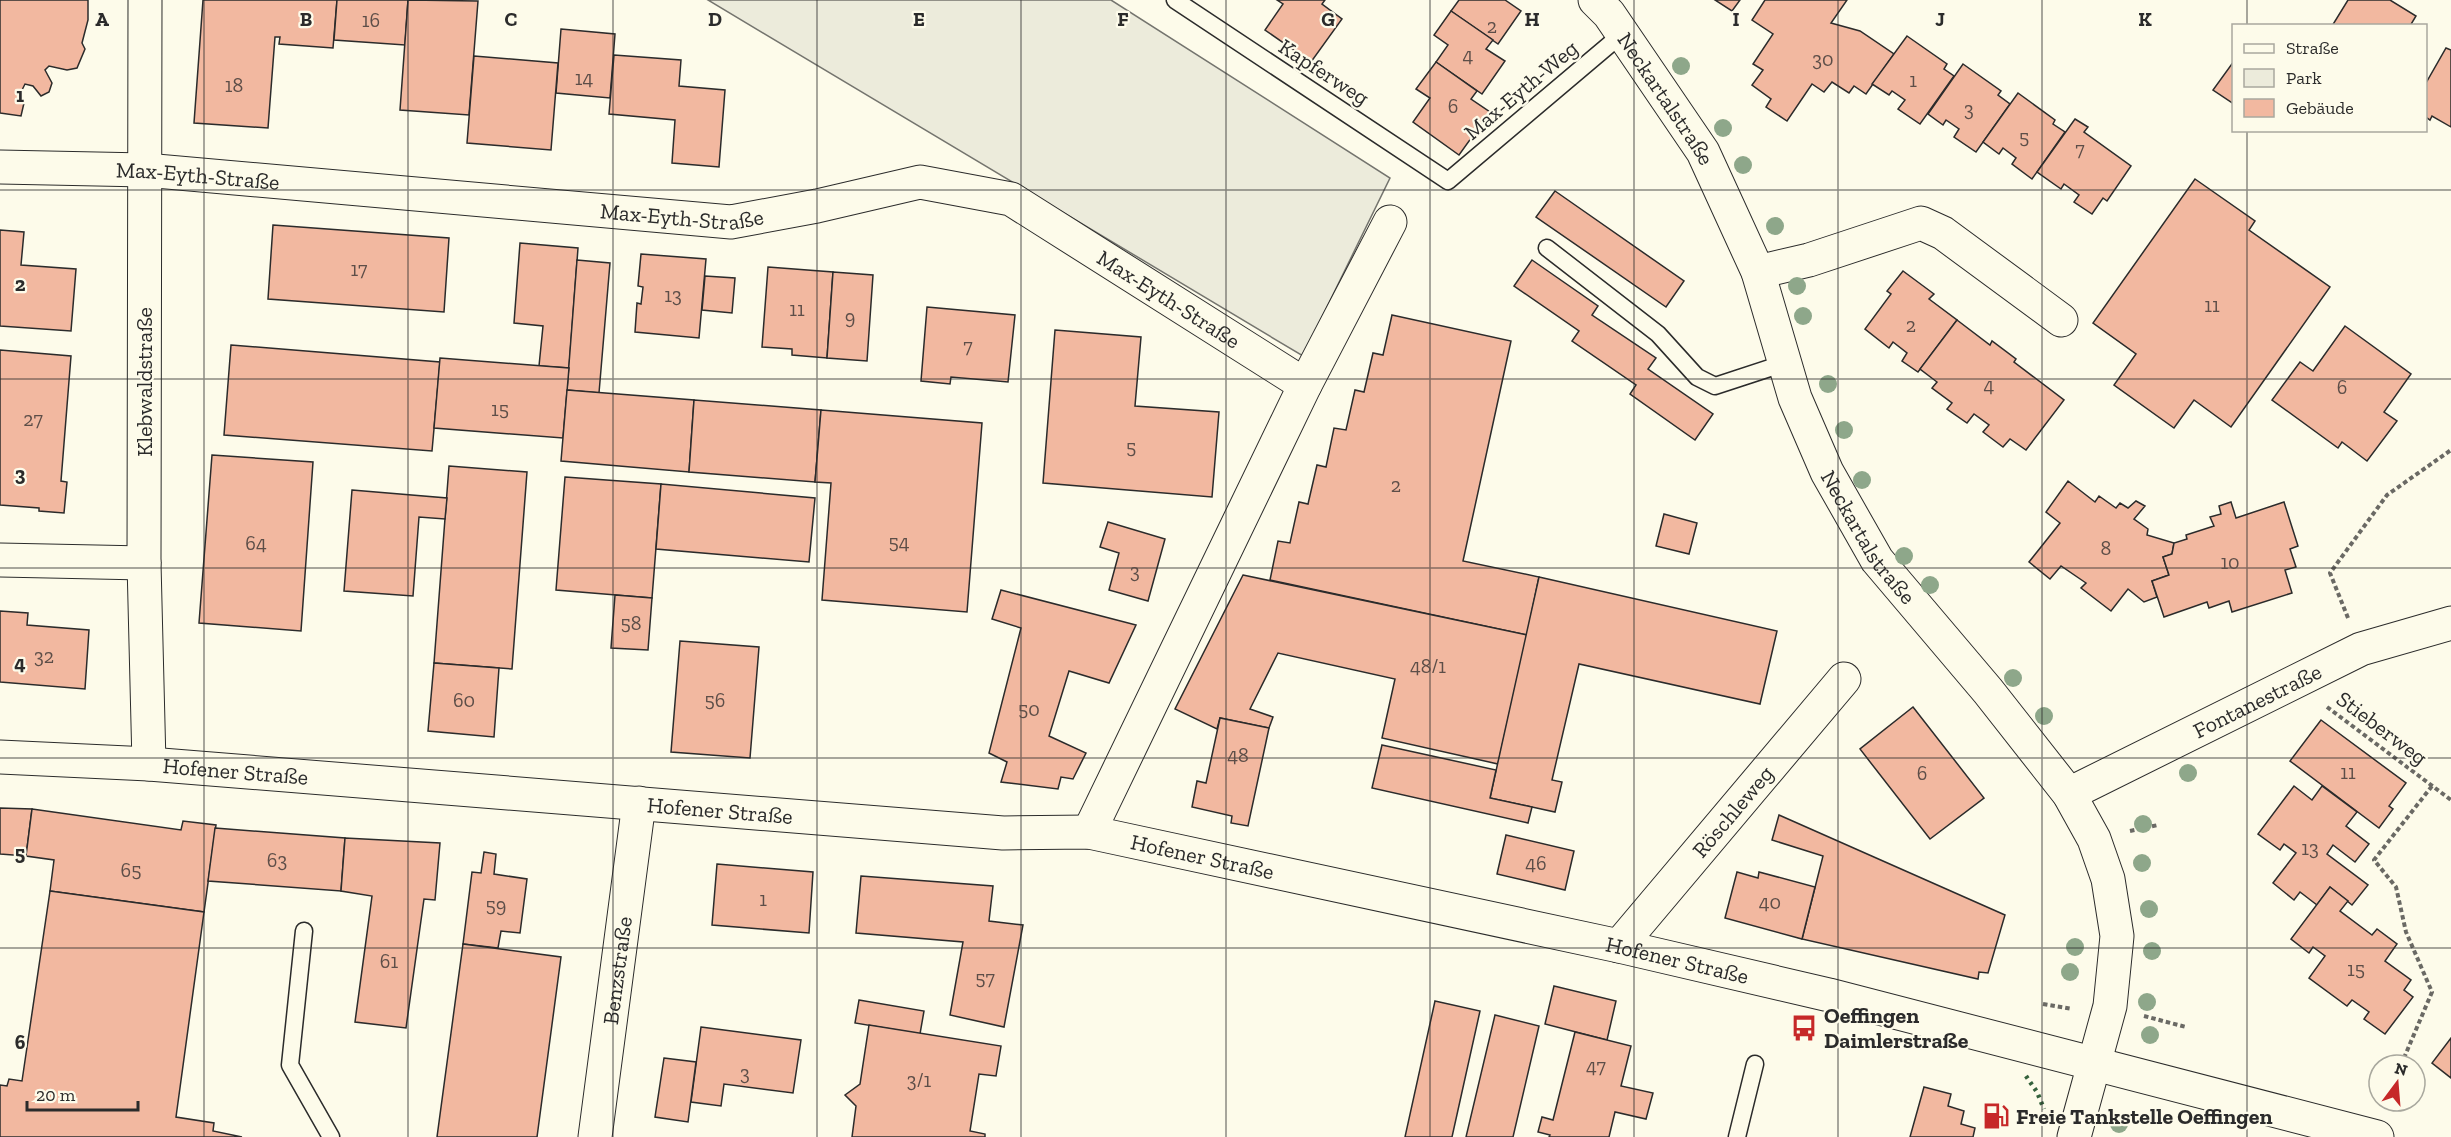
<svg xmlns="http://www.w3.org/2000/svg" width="2451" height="1137" font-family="'Zilla Slab',serif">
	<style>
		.green { fill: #ecebdb; stroke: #74746e; stroke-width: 1.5 }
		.building { fill: #f2b8a0; stroke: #2b2b2b; stroke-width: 1.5 }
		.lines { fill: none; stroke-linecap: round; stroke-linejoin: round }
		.service-casing { stroke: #2b2b2b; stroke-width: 19 }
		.minor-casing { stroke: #2b2b2b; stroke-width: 35 }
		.path { stroke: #6a6964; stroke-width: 4; stroke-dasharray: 4.5 3; stroke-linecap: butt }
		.service { stroke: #fdfbea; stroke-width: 16 }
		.minor { stroke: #fdfbea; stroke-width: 33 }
		.hedge { stroke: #34623c; stroke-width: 4.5; stroke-dasharray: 3 4.5; stroke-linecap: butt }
		.tree { fill: #8ea78a }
		.grid { fill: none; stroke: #2b2b2b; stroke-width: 1.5; stroke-opacity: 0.55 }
		.labels { text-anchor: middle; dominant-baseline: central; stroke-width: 4.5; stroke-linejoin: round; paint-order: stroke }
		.number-label { font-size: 20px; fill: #5d4e48 }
		.street-label { font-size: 22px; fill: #2b2b2b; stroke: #fdfbea }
		.poi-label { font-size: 22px; font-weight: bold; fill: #2b2b2b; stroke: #fdfbea; text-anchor: start }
		.grid-label { font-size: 20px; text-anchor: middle; font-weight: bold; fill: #2b2b2b; stroke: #fdfbea; stroke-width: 4.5; stroke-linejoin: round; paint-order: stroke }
	</style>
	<rect width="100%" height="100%" fill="#fdfbea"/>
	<path class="green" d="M708,0H1111L1390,178L1303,356Z"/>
	<g class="building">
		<path d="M0,0H88V20L82,43L85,49L77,68L67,70L49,66L45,70L52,83L49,92L41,96L33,86L25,84L21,92L24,103L21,116L0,113Z"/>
		<path d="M203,0H337L333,48L279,44L280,37H275L268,128L194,123Z"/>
		<path d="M337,0H408L405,45L334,40Z"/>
		<path d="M408,0L478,1L469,115L400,110Z"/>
		<path d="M1277,0H1325L1322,4L1342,19L1311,62L1265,30L1283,4Z"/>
		<path d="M1459,0H1505L1521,11L1498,44L1451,11Z"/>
		<path d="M1715,0H1740L1732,11Z"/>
		<path d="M1765,0H1847L1831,23L1860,31L1894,54L1866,94L1854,86L1849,93L1832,82L1824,92L1812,84L1787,121L1766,107L1771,99L1752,85L1763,70L1753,64L1773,34L1752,20Z"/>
		<path d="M2348,0H2390L2416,16L2410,26H2332Z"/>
		<path d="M1451,11L1493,40L1486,49L1505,61L1482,94L1436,62L1448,45L1434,35Z"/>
		<path d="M561,29L615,34L610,98L556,93Z"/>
		<path d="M1907,36L1947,64L1944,69L1954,76L1920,124L1898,109L1905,100L1892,91L1889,95L1872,84Z"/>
		<path d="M2446,48L2451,50V127L2432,116L2430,120L2426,117V83Z"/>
		<path d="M614,55L681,60L679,86L725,90L719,167L672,163L675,120L609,114Z"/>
		<path d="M474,56L558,63L551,150L467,143Z"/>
		<path d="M2234,61V104L2213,90Z"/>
		<path d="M1436,62L1477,91L1471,99L1490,112L1459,155L1413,122L1430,98L1416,89Z"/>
		<path d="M1963,64L2001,91L1998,95L2010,104L1976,152L1954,137L1959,129L1946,120L1943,125L1928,114Z"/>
		<path d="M2018,93L2055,120L2053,124L2065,132L2032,179L2012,164L2016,158L2003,148L1999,154L1983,142Z"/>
		<path d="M2075,119L2088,127L2084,132L2131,166L2107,201L2103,198L2092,214L2074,202L2079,195L2064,184L2061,189L2037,172Z"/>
		<path d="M2195,179L2255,221L2249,230L2330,287L2231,427L2194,400L2174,428L2114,385L2136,354L2093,323Z"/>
		<path d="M1555,191L1684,281L1666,307L1536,217Z"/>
		<path d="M273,225L449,238L444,312L268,299Z"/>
		<path d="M0,230L24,232L21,265L76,269L71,331L0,326Z"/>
		<path d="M520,243L578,248L569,368L539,366L543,326L514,323Z"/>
		<path d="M641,254L706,259L699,338L635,332L637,303L641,304L643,287L638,286Z"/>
		<path d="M577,260L610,263L599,393L567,390Z"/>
		<path d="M1532,260L1598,306L1592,315L1656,358L1648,369L1713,414L1695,440L1630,394L1636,385L1572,341L1579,331L1514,286Z"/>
		<path d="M768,267L833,272L827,358L792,355V349L762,347Z"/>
		<path d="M1903,271L1934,294L1929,299L1957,320L1918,372L1902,361L1907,353L1893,342L1889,348L1865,329L1891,294L1887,291Z"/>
		<path d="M833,272L873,275L867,361L827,358Z"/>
		<path d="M705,276L735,278L732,313L702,310Z"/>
		<path d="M927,307L1015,315L1008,382L951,377L950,384L921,381Z"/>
		<path d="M1392,315L1511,341L1463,561L1539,577L1527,635L1270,580L1278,541L1290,543L1299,502L1308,504L1317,465L1326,467L1334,428L1346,430L1355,390L1364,392L1373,353L1383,355Z"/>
		<path d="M1957,320L1990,345L1992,341L2016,359L2014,362L2064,400L2026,450L2010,439L2003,447L1983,432L1989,425L1974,414L1967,423L1947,409L1952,403L1932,388L1937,382L1920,369Z"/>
		<path d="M2345,326L2411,374L2384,412L2397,421L2367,461L2342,442L2338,448L2272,400L2300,362L2313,371Z"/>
		<path d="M1055,330L1141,337L1135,406L1219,412L1212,497L1043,483Z"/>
		<path d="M231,345L440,362L432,451L224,435Z"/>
		<path d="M0,350L71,356L61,481L67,482L64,513L39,511V508L0,505Z"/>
		<path d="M440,358L569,368L563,438L434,428Z"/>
		<path d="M567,390L694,400L689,472L561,461Z"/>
		<path d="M694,400L821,410L815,482L689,472Z"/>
		<path d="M821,410L982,423L967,612L822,600L831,483L815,482Z"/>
		<path d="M212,455L313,462L301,631L199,623Z"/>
		<path d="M449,466L527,472L512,669L434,663Z"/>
		<path d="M565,477L661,484L652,598L556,590Z"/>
		<path d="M2068,481L2095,502L2099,496L2116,508L2120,503L2128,508L2136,501L2145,506L2134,519L2148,529L2147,535L2174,543L2172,554L2163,557L2169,575L2152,581L2157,597L2144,602L2128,589L2111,611L2081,588L2086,583L2061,566L2050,579L2029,562L2060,523L2046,512Z"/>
		<path d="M661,484L815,498L809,562L656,549Z"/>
		<path d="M352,490L447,498L445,519L419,517L413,596L344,591Z"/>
		<path d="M2231,502L2236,518L2284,502L2298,546L2290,549L2296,567L2285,570L2292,593L2232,612L2229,601L2209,608L2207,602L2164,617L2152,581L2169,575L2163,557L2172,554L2174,543L2187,539L2186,535L2214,526L2210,517L2221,514L2219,506Z"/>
		<path d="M1664,514L1697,523L1689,554L1656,546Z"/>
		<path d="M1108,522L1165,539L1148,601L1109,590L1119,553L1100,547Z"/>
		<path d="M1243,575L1527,635L1498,764L1382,738L1395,679L1278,653L1250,709L1273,717L1269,728L1220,718L1217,729L1175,709Z"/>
		<path d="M1539,577L1777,631L1760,704L1579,664L1552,780L1562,782L1555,812L1490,798Z"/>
		<path d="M1001,590L1136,625L1109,683L1069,671L1049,736L1086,753L1073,779L1061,777L1058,789L1001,782L1007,762L989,753L1021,628L992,619Z"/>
		<path d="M615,595L652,598L648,650L611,648Z"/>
		<path d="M0,611L28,613L27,625L89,630L85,689L0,682Z"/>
		<path d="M680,641L759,647L750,758L671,752Z"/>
		<path d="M434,663L499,668L494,737L428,731Z"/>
		<path d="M1913,707L1984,798L1930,839L1860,749Z"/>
		<path d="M1220,718L1269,728L1248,826L1231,823L1232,816L1192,807L1197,781L1206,783Z"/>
		<path d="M2321,720L2406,783L2389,806L2393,809L2379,828L2290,761Z"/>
		<path d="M1382,745L1496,770L1490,798L1532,807L1528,823L1372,788Z"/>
		<path d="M2294,786L2312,800L2322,786L2357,812L2346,826L2369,844L2355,862L2333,845L2327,854L2368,885L2352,905L2330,887L2317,905L2300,892L2294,900L2273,883L2296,853L2284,844L2280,850L2258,834Z"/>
		<path d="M0,808L32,809L26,856L0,854Z"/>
		<path d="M32,809L181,830L183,821L216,825L204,912L50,891L54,860L26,856Z"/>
		<path d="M1779,815L2005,915L1988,973L1979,972L1978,979L1802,939L1823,856L1772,840Z"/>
		<path d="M215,828L345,838L341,891L208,881Z"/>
		<path d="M1506,835L1574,851L1565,890L1497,874Z"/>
		<path d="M345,838L440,843L435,900L424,899L406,1028L355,1022L372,896L341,891Z"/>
		<path d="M484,852L496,854L494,874L527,879L520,933L501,931L498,948L463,944L472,872L481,873Z"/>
		<path d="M717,864L813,872L809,933L712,925Z"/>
		<path d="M1737,872L1758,878L1759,872L1815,887L1802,939L1725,918Z"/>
		<path d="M861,876L993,886L989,921L1023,925L1004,1027L950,1015L963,942L856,933Z"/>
		<path d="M2330,887L2348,901L2340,911L2372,935L2377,929L2397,944L2385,961L2411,980L2404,990L2413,997L2385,1034L2364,1019L2369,1012L2352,1000L2347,1006L2309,978L2325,956L2313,947L2309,953L2291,939Z"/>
		<path d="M50,891L204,912L176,1117L214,1123L213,1131L242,1137H0V1085L7,1086L9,1079L22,1081Z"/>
		<path d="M463,944L561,957L537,1137H437Z"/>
		<path d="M1554,986L1616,1001L1607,1040L1545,1024Z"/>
		<path d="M859,1000L924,1011L920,1034L855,1023Z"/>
		<path d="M1435,1001L1480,1011L1452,1137H1405Z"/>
		<path d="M1495,1015L1539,1026L1513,1137H1466Z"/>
		<path d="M869,1025L1001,1046L996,1076L979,1074L970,1131L985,1134V1137H852L856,1106L845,1095L860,1084Z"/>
		<path d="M701,1027L801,1040L793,1093L724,1084L721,1106L691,1102Z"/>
		<path d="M1575,1032L1631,1046L1621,1086L1653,1093L1646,1119L1615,1112L1609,1137H1549L1550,1135L1538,1132L1542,1117L1553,1120Z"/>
		<path d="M2451,1038V1078L2432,1063Z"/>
		<path d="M664,1058L696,1062L688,1122L655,1117Z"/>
		<path d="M1924,1087L1951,1094L1948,1106L1964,1111L1961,1124L1975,1128L1973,1137H1910Z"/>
	</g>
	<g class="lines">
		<g class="service-casing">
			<g id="service">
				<path d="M1175,0L1448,181L1622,34"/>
				<path d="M1547,248L1658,334L1697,377L1715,386L1785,363"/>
				<path d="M304,931L290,1065L331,1137"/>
				<path d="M1737,1137L1755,1064"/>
			</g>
		</g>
		<g class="minor-casing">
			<g id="minor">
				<path d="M145,0L144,563L149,764"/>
				<path id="s1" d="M1595,0L1609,14L1703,152L1758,272L1795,398L1827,472L1877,560L1988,691L2069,794L2094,839L2108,879L2117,936L2110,1006L2074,1137"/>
				<path id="s2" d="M0,167L145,170L731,222L817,206L920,182L1011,199L1305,385"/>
				<path d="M1758,272L1809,260L1921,223L1943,233L2061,320"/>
				<path d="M0,560L144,563"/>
				<path id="s3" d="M0,757L149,764L1003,833L1089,832L1619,946L1829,995L2377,1137"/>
				<path id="s4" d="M2069,794L2361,649L2451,623"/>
				<path d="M1089,832L1305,385L1390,222"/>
				<path id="s5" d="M1619,946L1844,679"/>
				<path id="s6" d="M595,1137L639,803"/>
			</g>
		</g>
		<g class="path">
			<path d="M2348,618L2330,573L2387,495L2451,450"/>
			<path d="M2327,707L2451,800"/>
			<path d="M2130,831L2158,825"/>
			<path d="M2043,1004L2072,1009"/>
			<path d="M2144,1016L2186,1027"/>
			<path d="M2401,1065L2432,992L2406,932L2396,887L2374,860L2432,786"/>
		</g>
		<use href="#service" class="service"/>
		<use href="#minor" class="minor"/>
		<path class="hedge" d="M2026,1076L2037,1092L2044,1109"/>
	</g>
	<g class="tree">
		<circle cx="1681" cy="66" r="9"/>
		<circle cx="1723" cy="128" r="9"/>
		<circle cx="1743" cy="165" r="9"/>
		<circle cx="1775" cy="226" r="9"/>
		<circle cx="1797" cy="286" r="9"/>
		<circle cx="1803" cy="316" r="9"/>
		<circle cx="1828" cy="384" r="9"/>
		<circle cx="1844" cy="430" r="9"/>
		<circle cx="1862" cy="480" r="9"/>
		<circle cx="1904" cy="556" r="9"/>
		<circle cx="1930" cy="585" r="9"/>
		<circle cx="2013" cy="678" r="9"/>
		<circle cx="2044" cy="716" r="9"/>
		<circle cx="2188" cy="773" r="9"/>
		<circle cx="2143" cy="824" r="9"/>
		<circle cx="2142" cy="863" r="9"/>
		<circle cx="2149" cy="909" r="9"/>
		<circle cx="2075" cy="947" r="9"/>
		<circle cx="2152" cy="951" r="9"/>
		<circle cx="2070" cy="972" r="9"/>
		<circle cx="2147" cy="1002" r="9"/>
		<circle cx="2150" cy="1035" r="9"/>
		<circle cx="2119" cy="1124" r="9"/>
	</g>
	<path class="grid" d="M204,0V1137M408,0V1137M613,0V1137M817,0V1137M1021,0V1137M1226,0V1137M1430,0V1137M1634,0V1137M1838,0V1137M2042,0V1137M2247,0V26M2247,130V1137M0,190H2451M0,379H2451M0,568H2451M0,758H2451M0,948H2451"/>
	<defs>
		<g id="bus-bare" transform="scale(2.07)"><path d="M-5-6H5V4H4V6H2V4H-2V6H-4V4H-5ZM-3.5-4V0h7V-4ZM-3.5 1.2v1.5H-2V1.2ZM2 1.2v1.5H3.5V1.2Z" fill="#c62828" stroke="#fdfbea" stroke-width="2.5" paint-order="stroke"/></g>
		<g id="fuel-bare" transform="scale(2.07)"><path d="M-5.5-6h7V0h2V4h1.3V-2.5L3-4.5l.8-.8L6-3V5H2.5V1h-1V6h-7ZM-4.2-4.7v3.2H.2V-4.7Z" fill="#c62828" stroke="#fdfbea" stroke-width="2.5" paint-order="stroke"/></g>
	</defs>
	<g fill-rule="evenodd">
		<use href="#bus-bare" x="1804" y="1028"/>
		<use href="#fuel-bare" x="1996" y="1116"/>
	</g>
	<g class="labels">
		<g class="number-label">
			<text x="371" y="20">16</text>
			<text x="1492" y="26">2</text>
			<text x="1468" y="55">4</text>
			<text x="1823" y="59">30</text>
			<text x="584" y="78">14</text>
			<text x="1913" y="80">1</text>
			<text x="234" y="85">18</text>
			<text x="1453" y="106">6</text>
			<text x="1969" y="109">3</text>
			<text x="2024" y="137">5</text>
			<text x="2080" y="149">7</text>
			<text x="359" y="269">17</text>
			<text x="673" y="295">13</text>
			<text x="2212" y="305">11</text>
			<text x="797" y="309">11</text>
			<text x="850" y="317">9</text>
			<text x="1911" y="325">2</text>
			<text x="968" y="346">7</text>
			<text x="1989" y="385">4</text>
			<text x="2342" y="387">6</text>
			<text x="500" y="409">15</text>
			<text x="33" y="419">27</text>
			<text x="1131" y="447">5</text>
			<text x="1396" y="485">2</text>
			<text x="899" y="542">54</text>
			<text x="256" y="543">64</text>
			<text x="2106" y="548">8</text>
			<text x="2230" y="562">10</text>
			<text x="1135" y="571">3</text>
			<text x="631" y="623">58</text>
			<text x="44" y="656">32</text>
			<text x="1428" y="666">48/1</text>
			<text x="464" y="700">60</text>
			<text x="715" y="700">56</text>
			<text x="1029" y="709">50</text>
			<text x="1238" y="755">48</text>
			<text x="2348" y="772">11</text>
			<text x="1922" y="773">6</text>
			<text x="2310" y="848">13</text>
			<text x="277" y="860">63</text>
			<text x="1536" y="863">46</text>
			<text x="131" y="870">65</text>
			<text x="763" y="899">1</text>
			<text x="1770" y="902">40</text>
			<text x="496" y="905">59</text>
			<text x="389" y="961">61</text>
			<text x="2356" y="969">15</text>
			<text x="985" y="978">57</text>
			<text x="1596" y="1066">47</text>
			<text x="745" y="1073">3</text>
			<text x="919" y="1080">3/1</text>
		</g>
		<g class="street-label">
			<text transform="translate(1324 72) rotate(33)">Kapferweg</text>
			<text transform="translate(1521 90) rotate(-40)">Max-Eyth-Weg</text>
			<text stroke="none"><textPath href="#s1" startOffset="122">Neckartalstraße</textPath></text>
			<text stroke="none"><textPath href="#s2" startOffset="198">Max-Eyth-Straße</textPath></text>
			<text stroke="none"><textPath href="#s2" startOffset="684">Max-Eyth-Straße</textPath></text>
			<text stroke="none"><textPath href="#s2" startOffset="1206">Max-Eyth-Straße</textPath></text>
			<text transform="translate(144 382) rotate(-90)">Klebwaldstraße</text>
			<text stroke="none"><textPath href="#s1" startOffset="608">Neckartalstraße</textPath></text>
			<text stroke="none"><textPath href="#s4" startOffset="210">Fontanestraße</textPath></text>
			<text transform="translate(2382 728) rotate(37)">Stieberweg</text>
			<text stroke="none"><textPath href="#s3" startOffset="236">Hofener Straße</textPath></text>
			<text stroke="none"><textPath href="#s3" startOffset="722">Hofener Straße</textPath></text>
			<text stroke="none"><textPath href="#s5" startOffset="176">Röschleweg</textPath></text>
			<text stroke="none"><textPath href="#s3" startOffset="1208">Hofener Straße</textPath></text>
			<text stroke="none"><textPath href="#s3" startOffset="1694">Hofener Straße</textPath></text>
			<text stroke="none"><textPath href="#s6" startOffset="168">Benzstraße</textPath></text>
		</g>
		<g class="poi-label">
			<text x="1824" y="1015">Oeffingen<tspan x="1824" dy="25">Daimlerstraße</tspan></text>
			<text x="2016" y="1116">Freie Tankstelle Oeffingen</text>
		</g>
	</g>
	<g class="grid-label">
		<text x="102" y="26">A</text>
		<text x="306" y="26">B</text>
		<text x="511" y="26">C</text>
		<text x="715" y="26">D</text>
		<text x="919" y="26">E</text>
		<text x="1123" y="26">F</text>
		<text x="1328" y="26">G</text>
		<text x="1532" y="26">H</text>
		<text x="1736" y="26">I</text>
		<text x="1940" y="26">J</text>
		<text x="2145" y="26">K</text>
		<text x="20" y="102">1</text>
		<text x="20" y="291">2</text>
		<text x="20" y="481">3</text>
		<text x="20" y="670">4</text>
		<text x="20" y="860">5</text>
		<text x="20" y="1049">6</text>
	</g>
	<rect x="2232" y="24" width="195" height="108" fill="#fdfbea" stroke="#a9a89e" stroke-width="1.5"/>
	<rect x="2244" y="44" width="30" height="9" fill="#fdfbea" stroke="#a9a89e" stroke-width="1.5"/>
	<text x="2286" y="54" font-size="18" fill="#2b2b2b">Straße</text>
	<rect x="2244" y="69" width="30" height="18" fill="#ecebdb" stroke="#a9a89e" stroke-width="1.5"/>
	<text x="2286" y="84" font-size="18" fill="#2b2b2b">Park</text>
	<rect x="2244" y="99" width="30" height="18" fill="#f2b8a0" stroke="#a9a89e" stroke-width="1.5"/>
	<text x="2286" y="114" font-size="18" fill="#2b2b2b">Gebäude</text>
	<g transform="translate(2397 1083) rotate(16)"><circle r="28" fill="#fdfbea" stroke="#a9a89e" stroke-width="1.5"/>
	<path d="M0-4.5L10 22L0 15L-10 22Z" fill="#c62828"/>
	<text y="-9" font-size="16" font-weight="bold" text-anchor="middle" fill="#2b2b2b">N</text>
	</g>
	<path d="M27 1101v9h111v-9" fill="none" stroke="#2b2b2b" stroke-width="3"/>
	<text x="36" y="1101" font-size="18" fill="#2b2b2b" stroke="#fdfbea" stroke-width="4.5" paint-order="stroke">20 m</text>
</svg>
